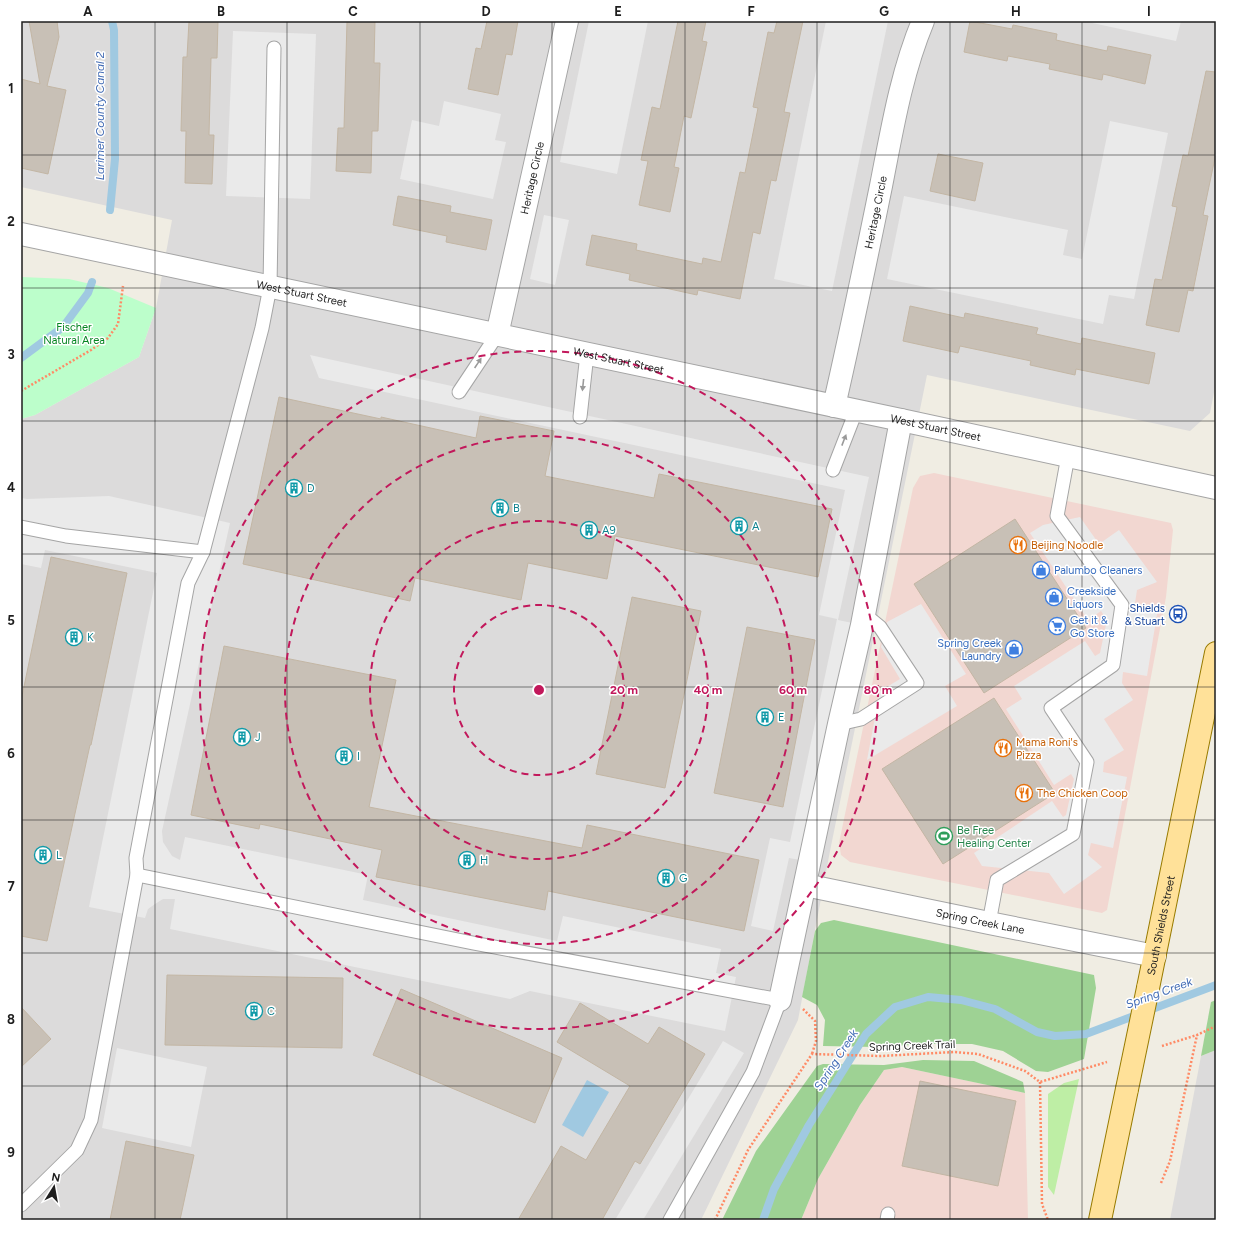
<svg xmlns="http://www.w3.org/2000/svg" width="1237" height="1241" font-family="Figtree,sans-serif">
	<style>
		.residential { fill: #dcdbdb }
		.commercial { fill: #f2d7d1 }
		.grass { fill: #beeea5 }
		.forest { fill: #9ed294 }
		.park { fill: #bcfecb }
		.parking { fill: #eaeaea }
		.water { fill: #a0c9e1 }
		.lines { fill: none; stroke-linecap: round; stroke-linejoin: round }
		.stream { stroke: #a0c9e1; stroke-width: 8 }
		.building { fill: #c8c0b6; stroke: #c3b6a4 }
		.lane-casing { stroke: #a5a5a5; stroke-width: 15 }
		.street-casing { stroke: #a5a5a5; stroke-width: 24 }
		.primary-casing { stroke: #987b00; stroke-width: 24 }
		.path { stroke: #ff8a65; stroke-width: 2.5; stroke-dasharray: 2 2; stroke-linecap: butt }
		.lane { stroke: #fff; stroke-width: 13 }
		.street { stroke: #fff; stroke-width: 22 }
		.primary { stroke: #ffe199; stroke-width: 22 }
		.primary-bridge-casing { stroke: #987b00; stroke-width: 24; stroke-linecap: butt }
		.primary-bridge { stroke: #ffe199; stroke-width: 22 }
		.oneway { fill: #9a9a9a }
		.grid { fill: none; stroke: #1e1e1e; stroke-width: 1; stroke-opacity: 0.55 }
		.ring { fill: none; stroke: #c2185b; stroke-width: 2; stroke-dasharray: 7 5 }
		.labels { text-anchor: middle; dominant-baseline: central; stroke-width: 3; stroke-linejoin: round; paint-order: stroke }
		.street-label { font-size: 11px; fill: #1e1e1e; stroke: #fff }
		.park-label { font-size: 11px; fill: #038520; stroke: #fff }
		.culture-label { font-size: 11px; fill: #0d838f; stroke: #fff; text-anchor: start }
		.food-label { font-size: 11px; fill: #c56008; stroke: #fff; text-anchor: start }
		.shop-label { font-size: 11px; fill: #366cbe; stroke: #fff; text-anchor: start }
		.transit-label { font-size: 11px; fill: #164399; stroke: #fff; text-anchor: end }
		.leisure-label { font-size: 11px; fill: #27864d; stroke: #fff; text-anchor: start }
		.water-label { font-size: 12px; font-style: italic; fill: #436cb5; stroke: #fff }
		.centre { fill: #c2185b; stroke: #fff; stroke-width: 2 }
		.ring-label { font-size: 12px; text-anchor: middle; font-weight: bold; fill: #c2185b; stroke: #fff; stroke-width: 3; stroke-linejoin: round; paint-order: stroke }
		.neatline { fill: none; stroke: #1e1e1e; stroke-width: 1.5 }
		.grid-label { font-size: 13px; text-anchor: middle; font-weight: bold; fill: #1e1e1e }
	</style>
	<rect width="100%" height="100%" fill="#f0ede3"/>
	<g class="residential">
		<path d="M21,21H1216V382L1210,413L1190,431L927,375L830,851L798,1020L701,1220H21V419L35,415L139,357L156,308L172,220L21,187Z"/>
		<path d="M1216,1050V1220H1170L1201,1056Z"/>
	</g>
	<g class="commercial">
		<path d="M934,473L1171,523L1173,530L1166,597L1107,910L1102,913L850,862L841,855L839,843L913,488L920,476Z"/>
		<path d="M902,1067L1025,1093L1028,1220H801L818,1179L860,1105L884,1070Z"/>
	</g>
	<path class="grass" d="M1079,1079L1054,1195L1048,1187V1094L1064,1083Z"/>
	<g class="forest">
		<path d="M834,920L1094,975L1096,988L1084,1059L1048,1072L1036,1071L1003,1051L972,1044H928L876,1047L823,1046L825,1020L817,1005L802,997L815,931L821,923Z"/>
		<path d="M1216,1000V1050L1201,1056L1211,1002Z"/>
		<path d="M923,1060L974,1061L1023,1082L1025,1093L902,1067L884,1070L860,1105L818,1179L801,1220H722L756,1151L817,1066L823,1064L884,1065Z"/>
	</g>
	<path class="park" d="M21,277L69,279L108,288L156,308L139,357L35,415L21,419Z"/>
	<g class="parking">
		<path d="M589,21H648L617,174L560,162Z"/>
		<path d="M826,21H888L832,291L774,279Z"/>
		<path d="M1083,21H1181L1176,41Z"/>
		<path d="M233,31L316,34L310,199L226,196Z"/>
		<path d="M444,101L501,114L495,140L506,142L493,199L400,179L412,120L439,126Z"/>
		<path d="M1110,121L1168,133L1134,299L1109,295L1103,324L887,279L904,196L1068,230L1063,255L1082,259Z"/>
		<path d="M544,215L569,220L555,285L530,279Z"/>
		<path d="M310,355L869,477L838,620L862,625L806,861L789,858L773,931L751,926L770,838L790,842L837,619L819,615L845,490L319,378Z"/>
		<path d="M109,496L230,523L162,831L163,842L172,856L180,860L185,837L368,875L363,900L557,941L563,916L721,949L716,973L736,977L725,1031L530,991L510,999L170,929L175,899H163L155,904L148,909L145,918L89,907L157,573L45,550L41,568L21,564V498L27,499Z"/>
		<path d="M1080,517L1099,544L1119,530L1157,582L1137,590L1135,603L1158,608L1147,676L1123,672L1122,683L1133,700L1104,719L1124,750L1104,762L1103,772L1127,777L1113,848L1091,843L1088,855L1102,867L1064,894L1049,873L982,866L974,853L1052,801L1063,817L1066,815L1074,779L1071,774L1054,785L1006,709L1022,699L1014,686L1085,641L1095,656L1100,653L1107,620L1101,611L1088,620L1030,533L1043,525Z"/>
		<path d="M921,604L966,674L945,686L957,706L867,760L880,691L900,679L881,647L887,622Z"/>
		<path d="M723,1041L744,1053L643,1220H615Z"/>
		<path d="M117,1048L207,1067L191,1147L102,1128Z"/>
	</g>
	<path class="water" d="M587,1080L609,1092L583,1137L562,1125Z"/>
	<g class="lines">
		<g class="stream">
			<path d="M110,210L115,159L114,30L112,21"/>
			<path d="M21,358L63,327L88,293L92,282"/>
			<path d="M763,1220L774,1189L809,1125L866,1034L895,1007L928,997L961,1000L995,1009L1037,1032L1055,1036L1086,1034L1216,985"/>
		</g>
	</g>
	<g class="building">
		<path d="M29,21H57L59,37L47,86L66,90L48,174L21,168V79L40,84Z"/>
		<path d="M189,21H218L217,58H211L209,135H214L212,184L185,183L186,131H181L183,57H187Z"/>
		<path d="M347,21H375L374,63H380L378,131H372L371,173L336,171L338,128H344Z"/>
		<path d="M487,21H518L512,55L506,54L498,95L468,89L476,48L481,49Z"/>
		<path d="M678,21H706L702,41L707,42L691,118L684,116L674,167L679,168L670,212L639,205L648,161L641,160L652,107L660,109Z"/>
		<path d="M777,21H803L784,112L790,113L776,181L771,180L760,234L753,232L740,299L698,290L697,295L629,280L630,274L586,265L592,235L637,244L636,250L702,264L703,258L721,262L740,172L745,173L758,108L753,107L768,32L774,33Z"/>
		<path d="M970,21L1012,29L1013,25L1057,34L1056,40L1107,51L1108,46L1151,55L1145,84L1103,74L1102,80L1049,69L1050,64L1008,56L1007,61L964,52Z"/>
		<path d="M1206,71L1216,72V153L1203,215L1208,216L1193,291L1188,290L1179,332L1146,325L1155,279L1162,280L1177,207L1172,206L1183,155L1188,156Z"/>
		<path d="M938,154L983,163L975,201L930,191Z"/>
		<path d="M398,196L451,206L450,212L492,220L486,250L446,242L447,236L393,225Z"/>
		<path d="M910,306L964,318L965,313L1038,328L1036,334L1081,344L1082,338L1155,353L1149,384L1076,369L1075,375L1030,365L1031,361L960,346L958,353L903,341Z"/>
		<path d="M279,397L381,419V417L476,438L480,416L554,431L545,476L654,498L659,474L832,509L818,577L615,536L607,579L528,563L521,600L415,578L410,601L243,564Z"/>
		<path d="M1015,519L1086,628L984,693L914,584Z"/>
		<path d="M51,557L127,573L91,745H90L47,941L21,936V701Z"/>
		<path d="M632,597L701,611L665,788L596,774Z"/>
		<path d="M747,627L815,640L783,807L714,793Z"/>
		<path d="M224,646L396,680L369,807L582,848L587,825L759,860L744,931L548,891L545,910L376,877L382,850L260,824L259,829L191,815Z"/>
		<path d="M994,698L1055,793L943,864L882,769Z"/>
		<path d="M167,975L343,978L342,1048L165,1045Z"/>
		<path d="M401,989L562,1058L535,1123L373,1055Z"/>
		<path d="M580,1003L648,1044L659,1027L705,1054L640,1164L635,1161L602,1220H518L561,1146L586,1160L630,1086L557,1042Z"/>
		<path d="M21,1007L51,1039L21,1067Z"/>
		<path d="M920,1081L1016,1101L998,1186L902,1166Z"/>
		<path d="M126,1141L194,1155L180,1220H110Z"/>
	</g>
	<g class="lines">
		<g class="lane-casing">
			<g id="lane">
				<path d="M459,392L497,335"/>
				<path d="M580,417L587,354"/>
				<path d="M833,470L856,411"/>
				<path d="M21,527L66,536L203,552"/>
				<path d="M839,724L861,719L917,683L880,627L863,613"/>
				<path d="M137,875L473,943L780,1000L753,1072L670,1220"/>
				<path d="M989,923L997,880L1073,834L1087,762L1051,708L1113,665L1122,605L1057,516L1068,456"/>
				<path d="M21,1205L77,1150L91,1120L137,875L136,858L188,583L203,552L262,328L270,287L274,48"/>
				<path d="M887,1220L888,1214"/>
			</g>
		</g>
		<g class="street-casing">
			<g id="street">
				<path id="s1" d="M21,234L901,420L1216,488"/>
				<path id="s2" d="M497,335L567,21"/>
				<path id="s3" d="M834,406C851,333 866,259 881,186C892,130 901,74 923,21"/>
				<path id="s4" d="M805,885L989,923L1155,956"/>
				<path d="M780,1000L839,724L862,625L901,420"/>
			</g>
		</g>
		<g class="primary-casing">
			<g id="primary">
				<path id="s5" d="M1148,988L1216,653"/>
				<path d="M1100,1220L1127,1089"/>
			</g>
		</g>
		<g class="path">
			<path d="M21,391L91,350L108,338L118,324L123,286"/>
			<path d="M803,1009L815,1021L816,1041L812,1054"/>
			<path d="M1162,1046L1197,1035L1216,1026"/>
			<path d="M1040,1082L1042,1204L1048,1220"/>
			<path d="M1161,1183L1170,1161L1197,1035"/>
			<path d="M715,1220L748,1150L812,1054L881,1056L954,1052L978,1054L1025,1071L1040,1082L1107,1062"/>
		</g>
		<use href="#lane" class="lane"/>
		<use href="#street" class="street"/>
		<use href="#primary" class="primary"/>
		<g class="primary-bridge-casing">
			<path id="primary-bridge" d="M1127,1089L1148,988"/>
		</g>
		<use href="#primary-bridge" class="primary-bridge"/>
	</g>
	<defs><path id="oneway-solid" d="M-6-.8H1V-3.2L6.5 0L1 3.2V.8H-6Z"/></defs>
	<g class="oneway">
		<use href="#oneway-solid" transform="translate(478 363) rotate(-56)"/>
		<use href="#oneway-solid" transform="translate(583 385) rotate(96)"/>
		<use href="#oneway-solid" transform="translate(844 440) rotate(-69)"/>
	</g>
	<path class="grid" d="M155,21V1220M287,21V1220M420,21V1220M552,21V1220M685,21V1220M817,21V1220M950,21V1220M1082,21V1220M21,155H1216M21,288H1216M21,421H1216M21,554H1216M21,687H1216M21,820H1216M21,953H1216M21,1086H1216"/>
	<g class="ring">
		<circle cx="539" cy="690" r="85"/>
		<circle cx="539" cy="690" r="169"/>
		<circle cx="539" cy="690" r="254"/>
		<circle cx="539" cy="690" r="339"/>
	</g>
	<defs>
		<g id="building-ring" transform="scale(0.9)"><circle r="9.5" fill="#fff" stroke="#0f9aa8" stroke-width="1.5"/><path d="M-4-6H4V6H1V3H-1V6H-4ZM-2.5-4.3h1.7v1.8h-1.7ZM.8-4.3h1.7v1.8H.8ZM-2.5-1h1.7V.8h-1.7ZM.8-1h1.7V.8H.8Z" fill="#0f9aa8"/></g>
		<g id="restaurant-ring" transform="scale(0.9)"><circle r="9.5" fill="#fff" stroke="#e8710a" stroke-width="1.5"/><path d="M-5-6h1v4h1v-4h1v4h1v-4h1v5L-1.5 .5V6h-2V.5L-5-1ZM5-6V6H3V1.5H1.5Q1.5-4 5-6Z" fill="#e8710a"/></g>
		<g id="shop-ring" transform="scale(0.9)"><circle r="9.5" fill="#fff" stroke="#3f7fe0" stroke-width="1.5"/><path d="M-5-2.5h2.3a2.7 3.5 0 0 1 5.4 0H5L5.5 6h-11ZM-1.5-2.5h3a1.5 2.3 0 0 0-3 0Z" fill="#3f7fe0"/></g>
		<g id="bus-ring" transform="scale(0.9)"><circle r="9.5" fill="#fff" stroke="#1a4fb4" stroke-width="1.5"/><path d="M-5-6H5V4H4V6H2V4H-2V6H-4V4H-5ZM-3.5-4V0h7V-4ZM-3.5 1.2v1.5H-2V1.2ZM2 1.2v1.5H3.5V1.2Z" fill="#1a4fb4"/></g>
		<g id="supermarket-ring" transform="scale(0.9)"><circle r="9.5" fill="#fff" stroke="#3f7fe0" stroke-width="1.5"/><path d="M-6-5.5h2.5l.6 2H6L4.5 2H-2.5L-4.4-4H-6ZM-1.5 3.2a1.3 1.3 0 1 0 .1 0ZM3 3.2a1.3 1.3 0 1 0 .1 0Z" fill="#3f7fe0"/></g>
		<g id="stadium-ring" transform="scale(0.9)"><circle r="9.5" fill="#fff" stroke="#2e9e5b" stroke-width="1.5"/><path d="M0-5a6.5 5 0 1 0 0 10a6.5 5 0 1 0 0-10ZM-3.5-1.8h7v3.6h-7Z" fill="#2e9e5b"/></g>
	</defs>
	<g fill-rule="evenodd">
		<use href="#building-ring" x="294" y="488"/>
		<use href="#building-ring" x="500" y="508"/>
		<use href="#building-ring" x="739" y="526"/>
		<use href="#building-ring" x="589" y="530"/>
		<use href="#restaurant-ring" x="1018" y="545"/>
		<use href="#shop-ring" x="1041" y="570"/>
		<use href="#shop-ring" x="1054" y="597"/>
		<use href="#bus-ring" x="1178" y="614"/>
		<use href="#supermarket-ring" x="1057" y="626"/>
		<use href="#building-ring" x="74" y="637"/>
		<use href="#shop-ring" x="1014" y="649"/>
		<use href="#building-ring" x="765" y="717"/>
		<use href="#building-ring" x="242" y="737"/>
		<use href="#restaurant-ring" x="1003" y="748"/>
		<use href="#building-ring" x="344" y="756"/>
		<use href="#restaurant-ring" x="1024" y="793"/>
		<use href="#stadium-ring" x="944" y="836"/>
		<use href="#building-ring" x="43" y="855"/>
		<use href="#building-ring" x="467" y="860"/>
		<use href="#building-ring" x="666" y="878"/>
		<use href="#building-ring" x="254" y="1011"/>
	</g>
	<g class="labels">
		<g class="street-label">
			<text stroke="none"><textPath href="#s2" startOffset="161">Heritage Circle</textPath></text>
			<text stroke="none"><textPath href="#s3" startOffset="198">Heritage Circle</textPath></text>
			<text stroke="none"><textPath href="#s1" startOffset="287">West Stuart Street</textPath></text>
			<text stroke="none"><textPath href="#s1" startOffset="611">West Stuart Street</textPath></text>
			<text stroke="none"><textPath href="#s1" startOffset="935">West Stuart Street</textPath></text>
			<text stroke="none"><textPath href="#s4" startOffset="179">Spring Creek Lane</textPath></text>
			<text stroke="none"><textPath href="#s5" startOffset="64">South Shields Street</textPath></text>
			<text transform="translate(912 1046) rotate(-2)">Spring Creek Trail</text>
		</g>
		<g class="park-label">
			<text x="74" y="327">Fischer<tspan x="74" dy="13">Natural Area</tspan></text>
		</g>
		<g class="culture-label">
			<text x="307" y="488">D</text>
			<text x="513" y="508">B</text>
			<text x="752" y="526">A</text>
			<text x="602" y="530">A9</text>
			<text x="87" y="637">K</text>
			<text x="778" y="717">E</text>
			<text x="255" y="737">J</text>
			<text x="357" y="756">I</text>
			<text x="56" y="855">L</text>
			<text x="480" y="860">H</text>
			<text x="679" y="878">G</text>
			<text x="267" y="1011">C</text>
		</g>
		<g class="food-label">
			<text x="1031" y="545">Beijing Noodle</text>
			<text x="1016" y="742">Mama Roni's<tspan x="1016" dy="13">Pizza</tspan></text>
			<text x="1037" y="793">The Chicken Coop</text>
		</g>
		<g class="shop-label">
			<text x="1054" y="570">Palumbo Cleaners</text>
			<text x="1067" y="591">Creekside<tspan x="1067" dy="13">Liquors</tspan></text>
			<text x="1070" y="620">Get it &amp;<tspan x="1070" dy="13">Go Store</tspan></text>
			<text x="1001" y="643" text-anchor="end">Spring Creek<tspan x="1001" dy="13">Laundry</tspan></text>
		</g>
		<g class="transit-label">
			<text x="1165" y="608">Shields<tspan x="1165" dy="13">&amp; Stuart</tspan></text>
		</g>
		<g class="leisure-label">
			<text x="957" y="830">Be Free<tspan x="957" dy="13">Healing Center</tspan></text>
		</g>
		<g class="water-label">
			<text transform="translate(100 116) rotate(-90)">Larimer County Canal 2</text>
			<text transform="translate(1159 993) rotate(-20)">Spring Creek</text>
			<text transform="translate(836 1060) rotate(-57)">Spring Creek</text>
		</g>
	</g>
	<circle cx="539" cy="690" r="6" class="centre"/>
	<g class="ring-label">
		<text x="624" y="694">20 m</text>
		<text x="708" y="694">40 m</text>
		<text x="793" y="694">60 m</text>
		<text x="878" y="694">80 m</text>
	</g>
	<rect width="1237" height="1241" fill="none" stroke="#ffffff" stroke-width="44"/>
	<g transform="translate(54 1187) rotate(11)" stroke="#ffffff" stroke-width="3" paint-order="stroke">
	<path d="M0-3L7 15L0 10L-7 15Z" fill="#1e1e1e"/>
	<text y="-6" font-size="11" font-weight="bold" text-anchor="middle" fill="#1e1e1e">N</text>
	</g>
	<rect x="22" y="22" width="1193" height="1197" class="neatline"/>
	<g class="grid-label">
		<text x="88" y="16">A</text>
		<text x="221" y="16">B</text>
		<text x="353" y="16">C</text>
		<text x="486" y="16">D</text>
		<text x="618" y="16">E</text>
		<text x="751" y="16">F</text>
		<text x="884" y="16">G</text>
		<text x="1016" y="16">H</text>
		<text x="1149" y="16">I</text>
		<text x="11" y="93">1</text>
		<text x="11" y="226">2</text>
		<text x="11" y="359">3</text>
		<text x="11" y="492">4</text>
		<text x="11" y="625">5</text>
		<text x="11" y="758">6</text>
		<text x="11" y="891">7</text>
		<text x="11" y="1024">8</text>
		<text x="11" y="1157">9</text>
	</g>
</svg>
